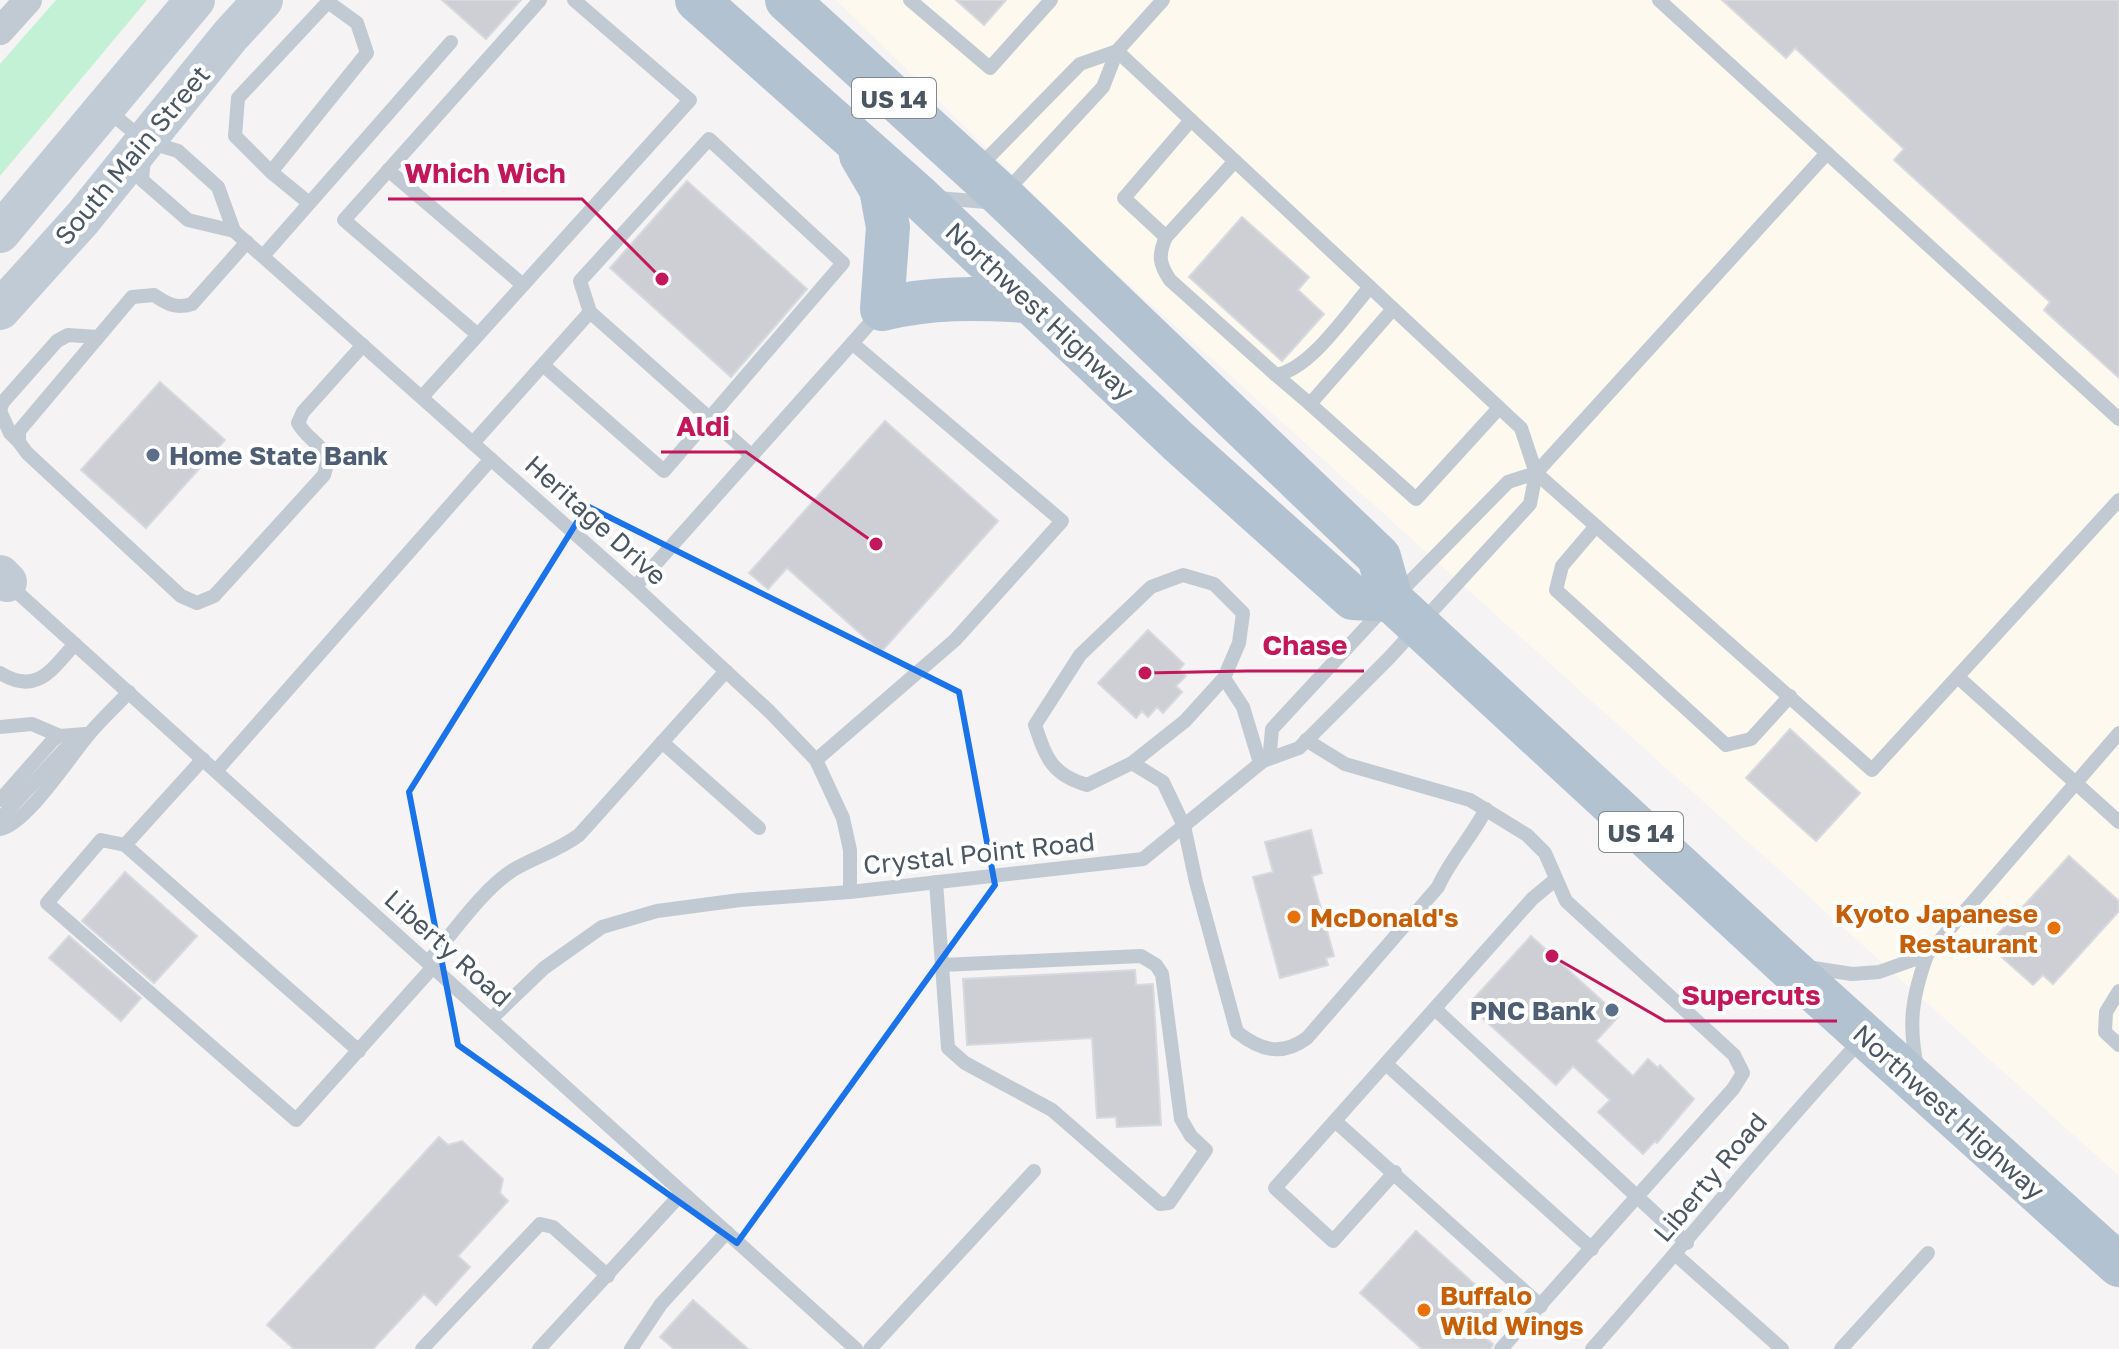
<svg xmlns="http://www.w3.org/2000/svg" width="2119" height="1349" font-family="'Golos Text',sans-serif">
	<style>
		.commercial { fill: #fdf9ef }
		.green { fill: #c3f1d5 }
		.building { fill: #cdcfd5; stroke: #d7d9de; stroke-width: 2 }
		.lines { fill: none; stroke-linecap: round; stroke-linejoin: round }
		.lane { stroke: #c1cad2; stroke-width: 14 }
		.street { stroke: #c1cad2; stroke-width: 28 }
		.secondary { stroke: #c1cbd6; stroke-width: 40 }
		.primary { stroke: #b3c2d1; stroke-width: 44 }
		.marked { fill: none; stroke: #1a73e8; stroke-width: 6; stroke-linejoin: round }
		.service-dot { fill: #5c6f8a; stroke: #fff; stroke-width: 3 }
		.food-dot { fill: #e8710a; stroke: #fff; stroke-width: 3 }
		.labels { text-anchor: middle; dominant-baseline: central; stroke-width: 8; stroke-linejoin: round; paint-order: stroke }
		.shield { fill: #fff; stroke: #808990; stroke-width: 2 }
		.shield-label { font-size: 24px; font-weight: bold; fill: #4a5661 }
		.street-label { font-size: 26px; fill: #4a5661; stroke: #fff }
		.service-label { font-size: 26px; font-weight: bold; fill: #4e5e75; stroke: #fff; text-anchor: start }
		.food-label { font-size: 26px; font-weight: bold; fill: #c56008; stroke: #fff; text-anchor: start }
		.leader { fill: none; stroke: #c2185b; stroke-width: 3 }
		.callout-dot { fill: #c2185b; stroke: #fff; stroke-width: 3 }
		.callout-label { font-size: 28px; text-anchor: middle; font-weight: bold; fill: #c2185b; stroke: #fff; stroke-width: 8; stroke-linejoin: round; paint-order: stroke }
	</style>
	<rect width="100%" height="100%" fill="#f5f3f3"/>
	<path class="commercial" d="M836,0H2119V1176L1084,244Z"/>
	<path class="green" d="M56,0H147L0,176V64Z"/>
	<g class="building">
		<path d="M442,0H521L486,39Z"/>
		<path d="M956,0H1006L984,25Z"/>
		<path d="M1722,0H2119V378L2044,310L2050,302L1894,160L1904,149L1795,48L1786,58Z"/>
		<path d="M687,181L807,289L731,377L610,268Z"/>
		<path d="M1242,217L1309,277L1298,290L1324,314L1282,361L1189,277Z"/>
		<path d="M160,382L225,440L146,528L81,470Z"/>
		<path d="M885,421L998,521L881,652L787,568L768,589L749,573Z"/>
		<path d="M1148,630L1184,664L1179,670L1186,676L1176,686L1182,692L1163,713L1157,707L1148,717L1142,711L1136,718L1098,683Z"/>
		<path d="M1790,729L1860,793L1816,841L1746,778Z"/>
		<path d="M1311,830L1322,873L1312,876L1334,956L1326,958L1328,965L1280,978L1253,877L1273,872L1265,842Z"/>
		<path d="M2069,856L2119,901V911L2053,984L2043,975L2033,985L1988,945Z"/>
		<path d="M125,872L197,936L154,983L82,921Z"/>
		<path d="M69,936L141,998L121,1021L49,958Z"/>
		<path d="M1531,936L1619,1016L1596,1041L1633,1076L1648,1059L1658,1068L1660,1065L1694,1099L1657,1143L1655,1141L1643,1154L1598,1112L1610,1100L1573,1066L1556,1085L1468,1005Z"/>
		<path d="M1135,970L1136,985L1153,984L1161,1125L1117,1127L1116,1117L1097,1118L1092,1038L967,1045L963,979Z"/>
		<path d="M439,1137L448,1145L462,1141L503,1179L500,1193L508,1201L458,1256L470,1267L436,1305L424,1294L373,1349H294L267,1325Z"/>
		<path d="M1416,1231L1502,1309L1480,1333L1493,1344L1491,1349H1422L1360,1293Z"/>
		<path d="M693,1300L748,1349H674L660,1337Z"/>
	</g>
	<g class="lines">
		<g class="lane">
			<path d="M910,0L990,68L1051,0"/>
			<path d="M1659,0L2119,419"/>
			<path d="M1117,51L1521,428L1536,473L1872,770L2119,500"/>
			<path d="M107,110L145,141L178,151L218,187L234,231"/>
			<path d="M1191,120L1124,198L1166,237L1235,161"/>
			<path d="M144,158L142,180L188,220L234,231L635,587L770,712L816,760L843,818L850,850V892"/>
			<path d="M979,167L1080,64L1117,51"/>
			<path d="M388,170L523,285"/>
			<path d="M271,172L367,53L357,23L328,2L238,98L235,136L271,172L309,203"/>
			<path d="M938,198L986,202L1002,196L1103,87L1117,51L1163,0"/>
			<path d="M1166,237C1158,255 1159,264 1170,280L1276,375C1311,369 1347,313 1370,287"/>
			<path d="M247,242L192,304C176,309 167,304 154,295L132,297L19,431V442L27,453L181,596L197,603L214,596L324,475C334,446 310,445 298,423L303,412L363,345"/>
			<path d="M263,256L451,42"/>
			<path d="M1393,309L1310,404L1416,499L1499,408"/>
			<path d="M478,335L344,220L540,0"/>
			<path d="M543,365L664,471L843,263L709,139L580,281L590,312"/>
			<path d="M1276,375L1310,404"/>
			<path d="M422,397L690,100L574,0"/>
			<path d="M0,410L3,402L57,341L68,335L98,337"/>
			<path d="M0,411L10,433L19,442"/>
			<path d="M473,443L590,312L752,456"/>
			<path d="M1596,526L1562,566L1556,590L1726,745L1751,739L1790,696"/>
			<path d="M7,583L856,1349"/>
			<path d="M635,587L879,313"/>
			<path d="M1398,594L1508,482L1536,473L1827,153"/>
			<path d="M0,673C37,696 52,669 75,644"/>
			<path d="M1224,678L1185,721L1132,763L1087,785C1052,775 1046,758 1035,725L1080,655L1151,587L1183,575L1214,584L1243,613L1239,643L1224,678L1243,707L1260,763"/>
			<path d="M1959,678L2119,822"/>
			<path d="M0,727L32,724L60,736"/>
			<path d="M1306,740L1345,764L1470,800L1527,835L1545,853L1566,901L1734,1055L1743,1073L1733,1089L1501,1349"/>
			<path d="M662,742L759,828"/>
			<path d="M816,760L955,640L1062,521L852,343"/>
			<path d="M1263,761L1299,748L1389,658L1530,504L1536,473"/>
			<path d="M1132,763L1163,782L1184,826L1196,882L1237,1032C1260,1050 1281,1057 1307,1038L1438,887C1450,859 1472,837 1486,809"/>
			<path d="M216,771L491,459"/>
			<path d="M0,800L53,740L60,736L85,734"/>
			<path d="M0,819L64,750L82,738"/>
			<path d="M0,829C26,825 71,755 90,733C102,719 116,706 129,692"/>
			<path d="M125,845L203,759"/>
			<path d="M936,882L948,1048L965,1063L1052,1110L1160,1204L1169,1203L1206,1150L1191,1136L1181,1119L1162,974L1156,965L1141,956L942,965"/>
			<path d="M428,962C453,933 482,890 513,870C536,856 556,852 579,835L726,671"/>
			<path d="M1807,967L1852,974L1879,972L1927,955"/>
			<path d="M2119,991L2106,1012L2105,1032L2119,1045"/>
			<path d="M1435,1009L1687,1243"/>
			<path d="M491,1019L544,968L602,927L657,911L740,900L850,892L1143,859L1263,761L1270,752L1272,729L1383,609"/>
			<path d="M359,1051L125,845L101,840L47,903L296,1120L433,967"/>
			<path d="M1386,1064L1592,1249"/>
			<path d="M1917,1067C1908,1023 1912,997 1927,955L2119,733"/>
			<path d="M1335,1121L1541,1306"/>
			<path d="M1395,1172L1333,1241L1275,1188L1532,899L1556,879"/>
			<path d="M1676,1255L1782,1349"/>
			<path d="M422,1349L540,1224L553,1227L608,1276"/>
			<path d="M539,1349L682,1193"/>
			<path d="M631,1349L661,1304L727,1232"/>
			<path d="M870,1349L1034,1171"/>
			<path d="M1592,1349C1683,1247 1769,1139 1862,1039"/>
			<path d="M1841,1349L1928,1253"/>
		</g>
		<path class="street" d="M0,31L28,0"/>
		<g class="secondary">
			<path d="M0,233L195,0"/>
			<path d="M0,310L82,219L230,36L263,0"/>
			<path d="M0,575L7,582"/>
		</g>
		<g class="primary">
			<path d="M697,0L918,196L1179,442L1353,598L1391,600"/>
			<path d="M787,0L1002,196L1379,557L1391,600L1784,963L2119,1265"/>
			<path d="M861,155L881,189L888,227L882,309C933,297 975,298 1026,301"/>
		</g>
	</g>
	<path class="marked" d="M587,506L959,692L995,885L737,1243L458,1045L409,792Z"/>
	<g class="service-dot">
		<circle cx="153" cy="455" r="8"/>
		<circle cx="1612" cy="1010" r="8"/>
	</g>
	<g class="food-dot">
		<circle cx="1294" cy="917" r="8"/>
		<circle cx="2054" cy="928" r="8"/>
		<circle cx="1424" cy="1310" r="8"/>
	</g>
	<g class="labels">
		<g class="shield">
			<rect x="852" y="78" width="84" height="40" rx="6"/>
			<rect x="1599" y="812" width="84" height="40" rx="6"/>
		</g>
		<g class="shield-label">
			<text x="894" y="98">US 14</text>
			<text x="1641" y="832">US 14</text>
		</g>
		<g class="street-label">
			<text transform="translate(132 155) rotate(-50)">South Main Street</text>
			<text transform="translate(1040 311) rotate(43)">Northwest Highway</text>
			<text transform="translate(596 520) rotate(42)">Heritage Drive</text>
			<text transform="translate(979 853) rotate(-6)">Crystal Point Road</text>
			<text transform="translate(448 948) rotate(42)">Liberty Road</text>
			<text transform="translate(1949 1112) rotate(42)">Northwest Highway</text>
			<text transform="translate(1710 1177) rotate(-50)">Liberty Road</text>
		</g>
		<g class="service-label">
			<text x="169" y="455">Home State Bank</text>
			<text x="1596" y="1010" text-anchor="end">PNC Bank</text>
		</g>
		<g class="food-label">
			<text x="2038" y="913" text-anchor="end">Kyoto Japanese<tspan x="2038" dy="30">Restaurant</tspan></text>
			<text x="1310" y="917">McDonald's</text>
			<text x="1440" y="1295">Buffalo<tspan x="1440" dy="30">Wild Wings</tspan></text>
		</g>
	</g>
	<path class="leader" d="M662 279L582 199H388M876 544L746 452H661M1145 673L1247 671H1364M1552 956L1665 1021H1837"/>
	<g class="callout-dot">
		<circle cx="662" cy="279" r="8"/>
		<circle cx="876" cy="544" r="8"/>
		<circle cx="1145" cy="673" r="8"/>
		<circle cx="1552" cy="956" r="8"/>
	</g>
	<g class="callout-label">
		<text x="485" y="183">Which Wich</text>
		<text x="703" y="436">Aldi</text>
		<text x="1305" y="655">Chase</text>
		<text x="1751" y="1005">Supercuts</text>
	</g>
</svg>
